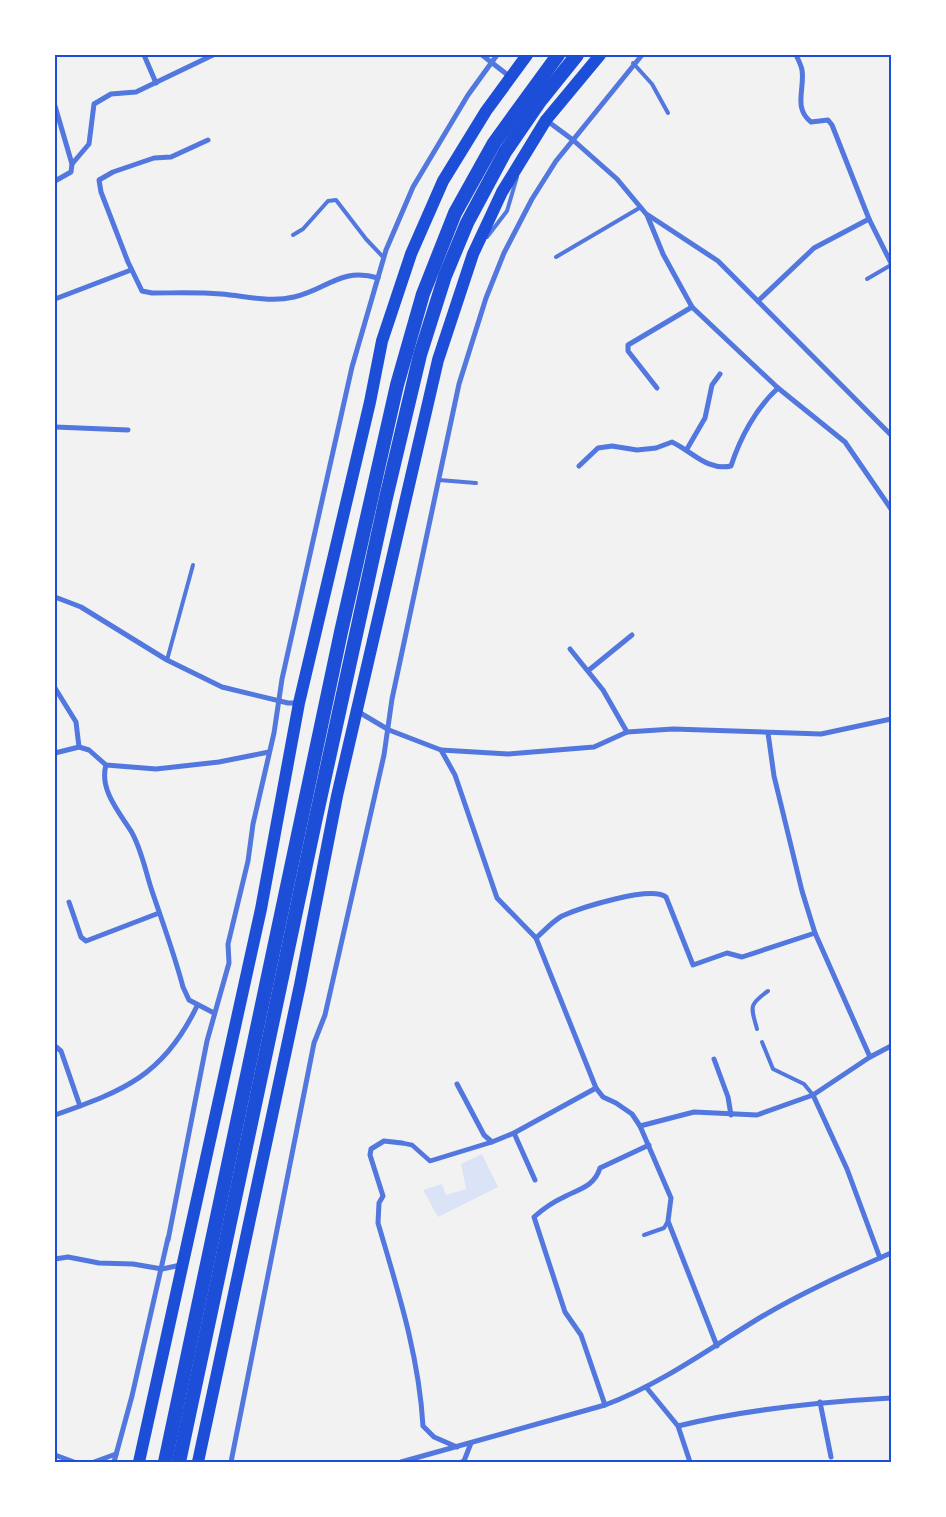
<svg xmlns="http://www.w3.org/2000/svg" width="946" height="1517" font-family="'Open Sans',sans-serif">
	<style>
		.green { fill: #dbe4f7 }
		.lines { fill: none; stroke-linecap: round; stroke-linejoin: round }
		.service { stroke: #5277de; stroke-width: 4 }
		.pedestrian { stroke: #5277de; stroke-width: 4.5 }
		.minor { stroke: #5277de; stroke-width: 5 }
		.primary { stroke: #1d4ed8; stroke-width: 12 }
		.trunk { stroke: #1d4ed8; stroke-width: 14 }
		.neatline { fill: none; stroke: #1d4ed8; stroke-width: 2 }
	</style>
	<rect width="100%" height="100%" fill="#f2f2f2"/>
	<path class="green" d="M482,1154L498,1187L438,1217L423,1190L442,1184L446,1195L466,1189L461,1164Z"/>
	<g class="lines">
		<g class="service">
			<path d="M633,63L652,84L668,113"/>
			<path d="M293,235L303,229L328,201L336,200L366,239L384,258"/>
			<path d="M487,237L507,211L517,177"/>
			<path d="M556,257L641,207"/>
			<path d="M867,279L891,265"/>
			<path d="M439,480L476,483"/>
			<path d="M167,660L193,565"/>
			<path d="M757,1029C751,1007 748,1005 768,991"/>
			<path d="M762,1042L773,1069L804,1084L813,1095"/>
			<path d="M644,1235L664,1228L668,1221"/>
		</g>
		<path class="pedestrian" d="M402,1143L412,1145L430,1161L492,1142"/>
		<g class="minor">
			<path d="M144,55L156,83"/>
			<path d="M482,55L509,76"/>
			<path d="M796,55C798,59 801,65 802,70C805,89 793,108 811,122L828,120L832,125L869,219L891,263"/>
			<path d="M55,106L72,164L71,172L55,181"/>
			<path d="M546,120L573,140L617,179L647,215L663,254L692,307L778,388L845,442L891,509"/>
			<path d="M208,140L171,157L154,158L113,172L99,180L101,192L128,262L142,291L152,293C175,293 198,292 221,294C246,296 270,303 294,297C327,290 340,267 378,278"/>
			<path d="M72,164L89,144L94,104L111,94L136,92L213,55"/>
			<path d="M648,215L718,261L891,435"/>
			<path d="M55,299L131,270"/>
			<path d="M758,301L814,248L869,219"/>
			<path d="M657,388L628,351V345L692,307"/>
			<path d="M55,427L128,430"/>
			<path d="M687,449L705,418L712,385L720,374"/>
			<path d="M579,466L598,448L612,446L637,450L656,448L672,442C693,452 707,471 731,466C740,438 756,408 778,388"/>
			<path d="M55,597L81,607L167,660L222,687L288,703H299"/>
			<path d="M570,649L603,690L627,732"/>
			<path d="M589,670L632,635"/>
			<path d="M55,688L76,722L79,747"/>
			<path d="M357,711L389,730L441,750L455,775L497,898L536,938L596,1088L603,1097L616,1103L632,1114L640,1126L671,1198L668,1221L717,1346"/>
			<path d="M441,750L508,754L594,747L627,732L673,729L821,734L891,719"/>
			<path d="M55,753L79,747L89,750L106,765L156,769L219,762L269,752"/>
			<path d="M106,765C99,789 119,812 131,831C141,848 145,869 151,888C162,921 174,953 183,987L189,1000L214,1013"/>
			<path d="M69,902L81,937L86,941L159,913"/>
			<path d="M536,938C544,931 553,921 562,916C580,908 651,885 666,897L693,965L727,953L742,957L815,933"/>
			<path d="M55,1046L61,1051L80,1106"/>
			<path d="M870,1057L891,1046"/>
			<path d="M714,1059L728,1097L731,1115"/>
			<path d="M457,1084L484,1135L492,1142L514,1133L596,1088"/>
			<path d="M813,1095L847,1169L880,1258"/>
			<path d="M55,1115C124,1091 164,1075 197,1006"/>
			<path d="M640,1126L694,1112L757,1115L813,1095L870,1057L815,933L802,891L774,776L768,733"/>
			<path d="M514,1133L535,1180"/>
			<path d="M402,1143L384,1141L371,1149L370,1155L383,1196L379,1203L378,1223C398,1291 419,1356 423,1426L434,1437L457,1447"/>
			<path d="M168,1240L207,1041L229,963L228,944L248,861L253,824L274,733L282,679L352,367L386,250L413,187L468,95L497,55"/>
			<path d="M55,1259L68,1257L99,1263L133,1264L162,1269L181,1265"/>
			<path d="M646,1387L678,1426L690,1462"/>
			<path d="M820,1402L831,1457"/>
			<path d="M605,1405L581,1335L565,1312L534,1217C543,1209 553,1202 564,1197C579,1189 594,1187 600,1168L649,1145"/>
			<path d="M678,1426C747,1409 819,1402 891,1398"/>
			<path d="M55,1455L74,1462"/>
			<path d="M94,1462L116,1454"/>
			<path d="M114,1462L132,1396L168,1238"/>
			<path d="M231,1462L314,1043L325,1015L384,755L392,699L459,384L486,298L504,253L532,199L556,161L642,55"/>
			<path d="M401,1462L605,1405C661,1384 710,1348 761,1317C803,1292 846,1273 891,1253"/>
			<path d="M461,1462L464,1461L471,1443"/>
		</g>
		<g class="primary">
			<path d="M139,1462L261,909L299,703L370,402L382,341L411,254L443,181L486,111L527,55"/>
			<path d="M198,1462L300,985L337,796L438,360L473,254L502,192L546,120L600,55"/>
		</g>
		<g class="trunk">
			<path d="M165,1462L341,632L397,385L423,294L455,213L494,143L558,55"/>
			<path d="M179,1462L315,822L385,502L420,355L445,276L467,223L505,152L540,101L577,55"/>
		</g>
	</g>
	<rect width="946" height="1517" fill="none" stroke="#ffffff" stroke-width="112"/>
	<rect x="56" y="56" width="834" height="1405" class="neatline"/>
</svg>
